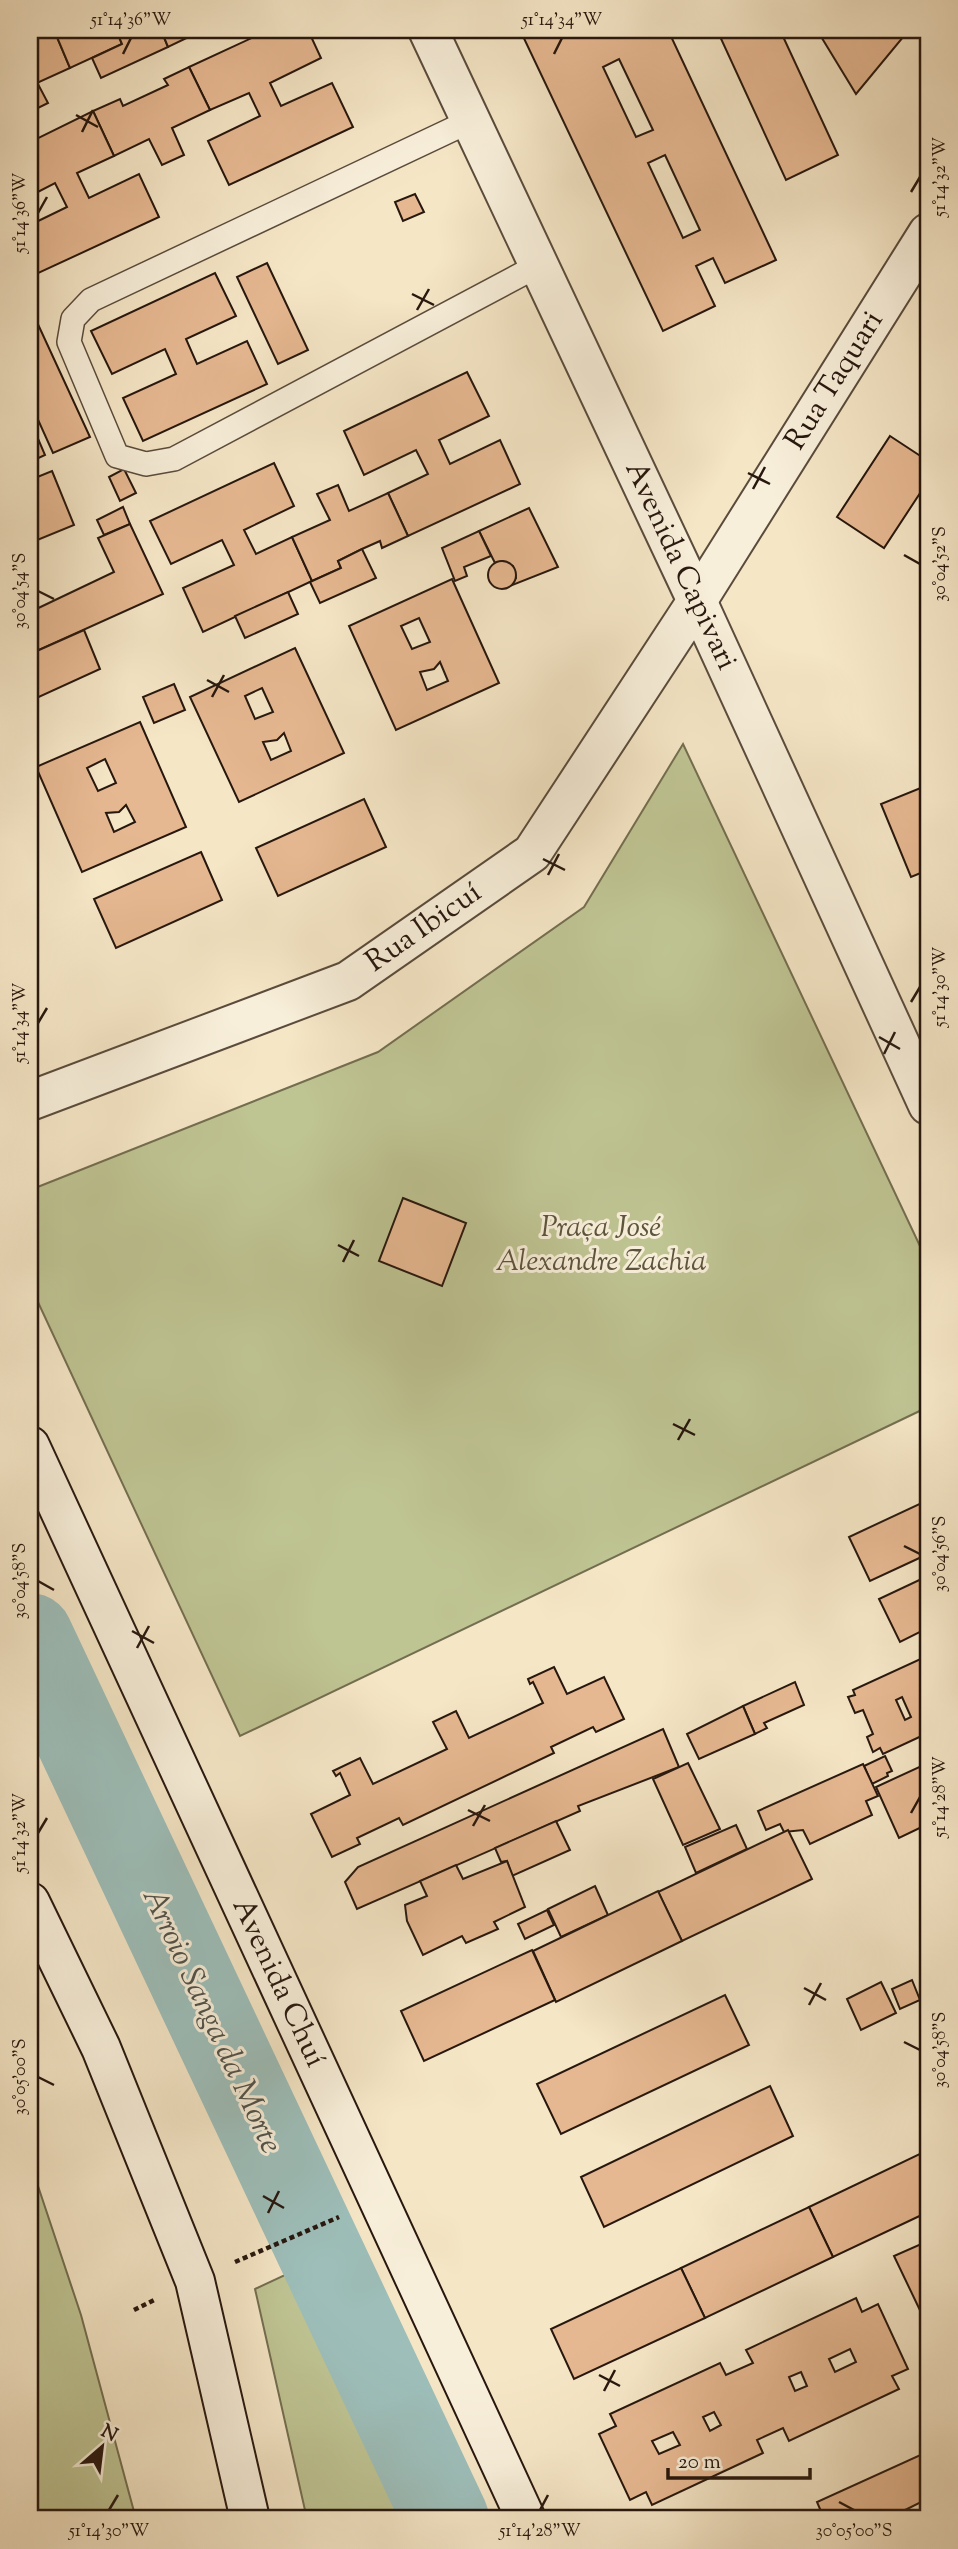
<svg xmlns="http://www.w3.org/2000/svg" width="958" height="2549" font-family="'Sorts Mill Goudy',serif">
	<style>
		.green { fill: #bfc493; stroke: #736e50; stroke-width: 2 }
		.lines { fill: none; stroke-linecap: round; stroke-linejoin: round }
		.river { stroke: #9dbeb9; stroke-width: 86 }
		.building { fill: #e6b891; stroke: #27170e; stroke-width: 2; fill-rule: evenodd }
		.service-casing { stroke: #5a4b3c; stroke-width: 26 }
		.minor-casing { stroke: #5a4b3c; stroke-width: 42 }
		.tertiary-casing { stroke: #5a4b3c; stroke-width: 42 }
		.secondary-casing { stroke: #27170e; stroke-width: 42 }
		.path { stroke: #27170e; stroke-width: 4.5; stroke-dasharray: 5 3.5; stroke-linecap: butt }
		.service { stroke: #f8efda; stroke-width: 23 }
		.minor { stroke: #f8efda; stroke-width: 38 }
		.tertiary { stroke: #f8efda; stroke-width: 38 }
		.secondary { stroke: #f8efda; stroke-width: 38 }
		.ticks { fill: none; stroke: #27170e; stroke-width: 2.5 }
		.labels { text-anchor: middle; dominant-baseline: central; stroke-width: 6; stroke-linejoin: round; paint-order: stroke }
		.street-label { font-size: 30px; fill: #27170e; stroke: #f8efda }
		.park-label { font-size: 30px; font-style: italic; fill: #5c543d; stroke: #f8efda }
		.water-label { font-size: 32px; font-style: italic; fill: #50514a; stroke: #f8efda }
		.neatline { fill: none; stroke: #27170e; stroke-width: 2.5 }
		.ticks-label { font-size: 18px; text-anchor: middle; fill: #27170e }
	</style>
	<rect width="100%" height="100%" fill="#f5e6c6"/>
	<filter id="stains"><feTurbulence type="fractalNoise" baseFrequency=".00286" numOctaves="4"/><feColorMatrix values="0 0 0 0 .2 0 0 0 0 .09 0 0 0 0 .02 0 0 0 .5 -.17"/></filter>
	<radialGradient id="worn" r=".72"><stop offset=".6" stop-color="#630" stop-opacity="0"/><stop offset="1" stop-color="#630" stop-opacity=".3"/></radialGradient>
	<g class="green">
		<path d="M683,744L928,1263V1407L240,1736L30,1285V1190L378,1052L584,907Z"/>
		<path d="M30,2162L81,2315L136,2519H30Z"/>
		<path d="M287,2274L402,2519H307L255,2289Z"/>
	</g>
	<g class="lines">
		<path class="river" d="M30,1636L446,2519"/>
	</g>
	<g class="building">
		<path d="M40,30H54L70,68L37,83L30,69V35Z"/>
		<path d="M54,30H116L122,44L70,68Z"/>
		<path d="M116,30H161L168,47L101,78L92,58L122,44Z"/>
		<path d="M161,30H195L197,33L168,47Z"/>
		<path d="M269,30H308L321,58L270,83L281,106L332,83L353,127L229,185L208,141L260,116L249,93L210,110L189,67Z"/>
		<path d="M520,30H585L588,37L604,30H668L776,260L725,283L713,258L696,266L715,306L663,331ZM619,59L653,130L636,137L603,67ZM665,155L700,230L683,238L648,163Z"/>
		<path d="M717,30H780L838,155L786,180Z"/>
		<path d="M817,30H895L904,36L856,94Z"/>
		<path d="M189,67L210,110L172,128L184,155L162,165L149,139L114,156L93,111L120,99L123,106L168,85L164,79Z"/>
		<path d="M30,69L48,103L30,112Z"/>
		<path d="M93,111L114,156L77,173L89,198L139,174L159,217L34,275L30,265V225L67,207L55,183L30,196V142Z"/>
		<path d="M415,194L424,212L403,221L395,202Z"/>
		<path d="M267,263L308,350L278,364L237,277Z"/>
		<path d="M215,273L236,316L186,339L197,364L247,341L267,384L143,441L123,398L176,374L165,349L112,374L91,331Z"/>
		<path d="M30,307L90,437L53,453L30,402Z"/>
		<path d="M467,372L489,416L439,440L450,464L500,440L520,484L408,536L388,493L428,474L416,450L364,475L344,431Z"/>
		<path d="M30,420L45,455L30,462Z"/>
		<path d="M890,436L928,461V481L884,548L837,517Z"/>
		<path d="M274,463L294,506L244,530L256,554L292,537L312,581L203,632L183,588L234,565L222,540L171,564L150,521Z"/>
		<path d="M124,469L136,493L120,501L109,477Z"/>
		<path d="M52,471L74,525L30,543V480Z"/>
		<path d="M338,485L349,511L388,493L408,536L382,548L380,541L362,549L338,561L341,568L312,581L292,537L330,520L317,494Z"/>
		<path d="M123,507L130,524L104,535L97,520Z"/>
		<path d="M529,508L558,567L510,586L516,578L513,566L503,561L495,563L479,531Z"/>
		<path d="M130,524L163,594L30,654V612L114,572L98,538Z"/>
		<path d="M479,531L491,556L464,567L467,576L455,581L442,548Z"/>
		<path d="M362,549L376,578L320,603L310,582L341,568L338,561Z"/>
		<circle cx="502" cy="575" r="14"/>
		<path d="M452,579L499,683L396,730L349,626ZM419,618L430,642L412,649L401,626ZM440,662L448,681L427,690L420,672L434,669Z"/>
		<path d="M288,592L298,614L245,638L235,616Z"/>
		<path d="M84,630L100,669L30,701V654Z"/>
		<path d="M295,648L344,753L239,802L190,697ZM262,688L273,712L255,719L245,696ZM284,733L291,751L271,760L263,742L277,740Z"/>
		<path d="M174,684L185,710L154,723L143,697Z"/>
		<path d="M140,722L186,827L82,872L36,767ZM105,759L116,783L98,791L87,768ZM126,805L135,822L114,832L106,813L119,812Z"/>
		<path d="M928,785V870L911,877L881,804Z"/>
		<path d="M364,799L386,847L278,896L256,848Z"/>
		<path d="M201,852L222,900L116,948L94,899Z"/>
		<path d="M403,1198L466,1223L442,1286L379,1261Z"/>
		<path d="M928,1500V1554L870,1581L849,1537Z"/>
		<path d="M928,1554V1628L900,1642L879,1599L928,1576L920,1558Z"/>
		<path d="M927,1656L928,1733L883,1754L880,1748L873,1752L867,1737L873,1734L863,1710L855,1713L848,1697L855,1695L853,1690ZM902,1697L911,1717L905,1720L896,1700Z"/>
		<path d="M554,1667L567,1694L604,1677L624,1719L596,1732L593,1727L551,1747L554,1753L403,1825L399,1818L357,1838L360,1844L332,1857L311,1814L350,1795L340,1773L336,1776L333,1771L360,1758L373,1784L447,1749L433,1722L456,1711L469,1738L543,1703L533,1682L530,1684L528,1679Z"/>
		<path d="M795,1682L804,1705L764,1723L767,1728L755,1734L743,1706Z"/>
		<path d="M743,1706L755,1734L699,1759L687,1734Z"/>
		<path d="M663,1729L679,1767L578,1806L580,1811L357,1909L345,1882L358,1867Z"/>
		<path d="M885,1756L892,1771L887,1773L888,1776L872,1784L864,1766Z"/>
		<path d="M688,1763L720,1829L683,1845L653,1779Z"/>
		<path d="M928,1763V1824L899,1838L876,1787Z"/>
		<path d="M863,1764L878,1796L866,1801L872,1815L810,1844L803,1830L784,1832L780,1824L766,1830L758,1811Z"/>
		<path d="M556,1821L570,1850L512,1876L507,1861L501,1862L495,1848Z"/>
		<path d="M736,1825L747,1849L696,1873L685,1847Z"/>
		<path d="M788,1830L812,1879L682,1941L658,1892Z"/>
		<path d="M507,1861L525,1907L494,1922L498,1929L466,1943L462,1936L423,1955L407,1921L405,1905L427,1896L420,1881L456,1865L463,1879Z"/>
		<path d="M595,1886L608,1915L561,1937L548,1909Z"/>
		<path d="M658,1891L682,1941L556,2002L533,1951Z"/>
		<path d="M547,1910L554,1925L525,1939L518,1924Z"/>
		<path d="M532,1950L555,2000L424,2061L401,2011Z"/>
		<path d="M912,1980L920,2000L900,2009L892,1989Z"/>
		<path d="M881,1982L896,2013L861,2030L847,1999Z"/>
		<path d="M725,1995L749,2045L561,2134L537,2084Z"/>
		<path d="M770,2086L793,2136L604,2227L581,2177Z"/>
		<path d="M928,2150V2212L833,2257L809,2207Z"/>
		<path d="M809,2207L833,2257L705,2318L681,2268Z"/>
		<path d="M928,2241V2327L894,2256Z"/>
		<path d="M681,2268L705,2318L574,2379L551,2329Z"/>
		<path d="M856,2298L862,2312L878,2304L908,2369L892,2376L899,2389L789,2441L783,2428L757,2440L763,2453L652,2505L646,2492L630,2500L599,2434L616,2426L610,2414L720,2363L726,2375L753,2363L746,2350ZM850,2349L856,2362L835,2372L829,2359ZM801,2372L807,2386L795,2391L789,2377ZM714,2412L721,2425L710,2431L703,2417ZM673,2432L680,2445L659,2454L652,2441Z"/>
		<path d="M927,2452L928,2519H920L928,2515L921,2502L901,2512L905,2519H817L823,2516L817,2502Z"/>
	</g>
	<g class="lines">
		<g class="service-casing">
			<path id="service" d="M470,121L91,300L73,319L69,342L117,456L146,464L174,459L539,265"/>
		</g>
		<g class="minor-casing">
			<path id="minor" d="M428,30L697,601"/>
		</g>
		<g class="tertiary-casing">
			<g id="tertiary">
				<path d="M697,601L928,1105"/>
				<path d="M30,1101L348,981L532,853L697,601L928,233"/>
			</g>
		</g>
		<g class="secondary-casing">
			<g id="secondary">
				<path d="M30,1446L526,2519"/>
				<path d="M30,1902L101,2048L195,2281L250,2519"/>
			</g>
		</g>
		<g class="path">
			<path d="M235,2262L339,2217"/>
			<path d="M134,2310L154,2300"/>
		</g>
		<use href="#service" class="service"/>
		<use href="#minor" class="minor"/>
		<use href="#tertiary" class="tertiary"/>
		<use href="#secondary" class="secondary"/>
	</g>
	<path class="ticks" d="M123,54L131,38M554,54L562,38M76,115L98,127M82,132L93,110M911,192L920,177M38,213L47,197M412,294L434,305M417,310L429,289M748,473L770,484M753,489L765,467M904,555L920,564M38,591L54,599M207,680L229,692M212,697L224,675M543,859L565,870M548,875L559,854M911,1002L920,987M38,1023L47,1008M879,1037L900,1049M884,1054L895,1032M338,1245L359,1256M343,1262L354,1240M673,1424L695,1435M678,1440L690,1419M904,1546L920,1554M38,1581L54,1590M132,1631L154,1643M137,1648L149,1626M468,1810L490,1821M911,1813L920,1797M473,1826L485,1805M38,1833L47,1818M804,1988L826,2000M809,2005L821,1983M904,2042L920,2050M38,2077L54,2085M263,2196L284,2208M268,2213L279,2191M599,2375L620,2386M604,2391L615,2370M839,2502L854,2510M109,2510L118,2495M540,2510L548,2495"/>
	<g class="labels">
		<g class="street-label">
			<text transform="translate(835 381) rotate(-58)">Rua Taquari</text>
			<text transform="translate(680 566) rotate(65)">Avenida Capivari</text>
			<text transform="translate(424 928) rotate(-35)">Rua Ibicuí</text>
			<text transform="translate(278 1983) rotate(65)">Avenida Chuí</text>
		</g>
		<g class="park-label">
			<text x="601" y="1228">Praça José<tspan x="601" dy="34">Alexandre Zachia</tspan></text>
		</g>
		<g class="water-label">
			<text transform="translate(211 2021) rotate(65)">Arroio Sanga da Morte</text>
		</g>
	</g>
	<rect width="958" height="2549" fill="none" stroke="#f5e6c6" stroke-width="77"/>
	<g transform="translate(102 2447) rotate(28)" stroke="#f8efda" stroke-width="5" paint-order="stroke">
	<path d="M0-5L12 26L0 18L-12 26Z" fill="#27170e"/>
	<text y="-10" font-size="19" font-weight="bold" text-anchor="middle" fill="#27170e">N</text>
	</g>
	<path d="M668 2468v10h142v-10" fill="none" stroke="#27170e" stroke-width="3.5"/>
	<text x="678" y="2468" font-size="21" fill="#27170e" stroke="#f8efda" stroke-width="5" paint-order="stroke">20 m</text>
	<rect x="38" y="38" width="882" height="2472" class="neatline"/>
	<g class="ticks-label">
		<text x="131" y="25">51°14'36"W</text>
		<text x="562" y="25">51°14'34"W</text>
		<text transform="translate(939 177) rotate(-90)" y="6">51°14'32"W</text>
		<text transform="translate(19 213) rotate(-90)" y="6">51°14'36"W</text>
		<text transform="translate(939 564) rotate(-90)" y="6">30°04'52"S</text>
		<text transform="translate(19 591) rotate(-90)" y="6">30°04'54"S</text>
		<text transform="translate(939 987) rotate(-90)" y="6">51°14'30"W</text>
		<text transform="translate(19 1023) rotate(-90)" y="6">51°14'34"W</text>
		<text transform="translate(939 1554) rotate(-90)" y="6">30°04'56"S</text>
		<text transform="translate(19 1581) rotate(-90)" y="6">30°04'58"S</text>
		<text transform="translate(939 1797) rotate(-90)" y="6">51°14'28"W</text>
		<text transform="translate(19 1833) rotate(-90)" y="6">51°14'32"W</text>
		<text transform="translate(939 2050) rotate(-90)" y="6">30°04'58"S</text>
		<text transform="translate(19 2077) rotate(-90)" y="6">30°05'00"S</text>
		<text x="109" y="2536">51°14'30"W</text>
		<text x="540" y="2536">51°14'28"W</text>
		<text x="854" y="2536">30°05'00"S</text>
	</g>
	<rect width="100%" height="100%" filter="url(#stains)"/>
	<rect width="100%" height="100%" fill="url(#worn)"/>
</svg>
